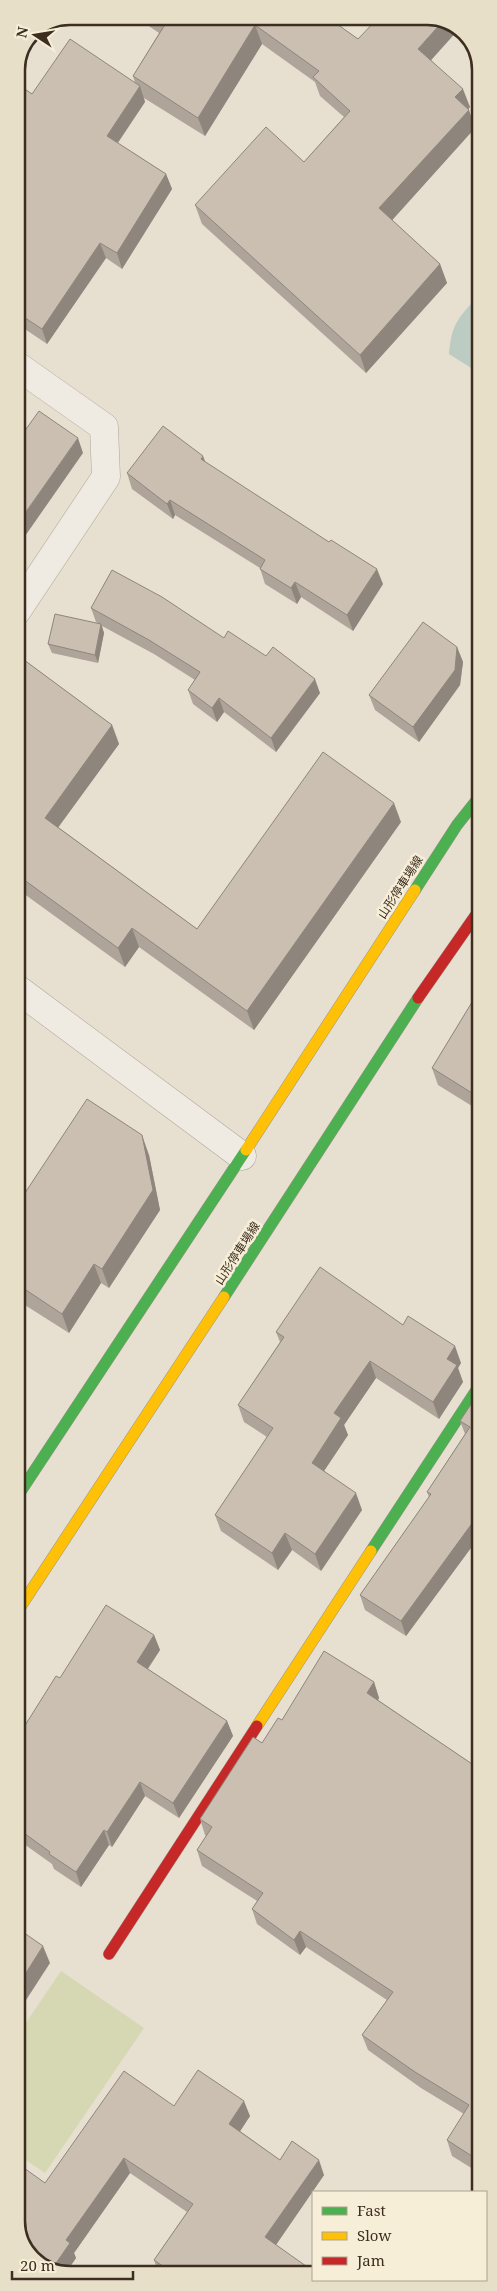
<svg xmlns="http://www.w3.org/2000/svg" width="497" height="2291" font-family="'Noto Serif','Noto Sans JP',serif">
	<style>
		.green { fill: #d6d7b3 }
		.water { fill: #bcccc2 }
		.lines { fill: none; stroke-linecap: round; stroke-linejoin: round }
		.street-casing { stroke: #ada599; stroke-width: 29 }
		.fast-casing { stroke: #9c958a; stroke-width: 12 }
		.slow-casing { stroke: #9c958a; stroke-width: 12 }
		.jam-casing { stroke: #9c958a; stroke-width: 12 }
		.street { stroke: #efebe3; stroke-width: 28 }
		.fast { stroke: #4caf50; stroke-width: 11 }
		.slow { stroke: #ffc107; stroke-width: 11 }
		.jam { stroke: #c62828; stroke-width: 11 }
		.wall { fill: #afa499 }
		.shaded-wall { fill: #8e867d }
		.building { fill: #cbbfb2; stroke: #8e867d }
		.labels { text-anchor: middle; dominant-baseline: central; stroke-width: 5; stroke-linejoin: round; paint-order: stroke }
		.street-label { font-size: 12px; fill: #3d2e20; stroke: #f7eed8 }
		.rim { fill: none; stroke: #3d2e20; stroke-width: 2.5 }
	</style>
	<rect width="100%" height="100%" fill="#e7e0d1"/>
	<path class="green" d="M61,1971L144,2028L45,2173L17,2154V2036Z"/>
	<path class="water" d="M480,294V361L471,368L449,354C452,321 459,318 480,294Z"/>
	<g class="lines">
		<g class="street-casing">
			<g id="street">
				<path d="M16,365L104,427L106,477L16,612"/>
				<path d="M16,988L242,1156"/>
			</g>
		</g>
		<g class="fast-casing">
			<g id="fast">
				<path d="M415,890L457,825L480,796"/>
				<path d="M224,1297L418,998"/>
				<path d="M17,1497L246,1150"/>
				<path d="M371,1551L481,1383"/>
			</g>
		</g>
		<g class="slow-casing">
			<g id="slow">
				<path d="M246,1150L415,890"/>
				<path d="M17,1612L224,1297"/>
				<path d="M257,1726L371,1551"/>
			</g>
		</g>
		<g class="jam-casing">
			<g id="jam">
				<path d="M418,998L480,909"/>
				<path d="M109,1954L257,1726"/>
			</g>
		</g>
		<use href="#street" class="street"/>
		<use href="#fast" class="fast"/>
		<use href="#slow" class="slow"/>
		<use href="#jam" class="jam"/>
	</g>
	<g class="wall">
		<path d="M134,16L327,17L358,39L431,60L470,107L468,109L475,128L392,220L440,264L447,283L366,373L202,224L195,205L304,162L344,117L320,96L315,82L262,44L205,136L144,98L145,102L118,143L166,174L172,189L122,269L106,258L47,344L16,323V83L32,94L135,83L133,76L159,33Z"/>
		<path d="M205,462L383,584L353,631L301,597L297,604L265,584L260,568L175,515L173,519L132,489L127,473Z"/>
		<path d="M91,608L224,638L320,693L276,752L224,712L217,722L193,704L188,690L195,680L154,654L102,626L104,633L98,663L52,653L48,644L98,623L96,622Z"/>
		<path d="M457,647L463,662L460,685L419,742L375,710L369,695Z"/>
		<path d="M16,654L112,725L119,744L58,827L197,929L401,822L254,1030L139,947L125,967L16,888Z"/>
		<path d="M480,989V1111L438,1085L432,1068Z"/>
		<path d="M149,1155L160,1210L109,1288L101,1283L69,1333L17,1300V1205Z"/>
		<path d="M403,1325L461,1363L458,1368L463,1382L439,1419L376,1378L344,1425L348,1435L324,1471L362,1510L321,1571L292,1550L278,1570L221,1531L215,1515L267,1437L244,1422L238,1405L280,1342L276,1332Z"/>
		<path d="M481,1389V1538L479,1537L406,1636L365,1610L360,1595L429,1497L427,1492L465,1434L460,1421Z"/>
		<path d="M154,1635L160,1650L148,1669L227,1721L233,1736L179,1818L145,1796L112,1847L109,1845L81,1887L54,1869L52,1864L17,1839V1734L19,1735L60,1678Z"/>
		<path d="M374,1682L379,1698L378,1700L481,1770V2174L452,2156L447,2140L464,2114L421,2088L368,2050L362,2035L387,2000L306,1947L300,1955L257,1924L252,1909L257,1901L202,1866L197,1850L206,1836L205,1835L200,1819L262,1743L282,1720Z"/>
		<path d="M174,2106L250,2116L240,2131L280,2160L324,2175L276,2245L313,2274H159L154,2260L187,2212L130,2173L74,2253L76,2258L65,2274H63L45,2183Z"/>
	</g>
	<g class="shaded-wall">
		<path d="M443,21L459,29L425,67L418,49Z"/>
		<path d="M255,25L262,44L205,136L198,118Z"/>
		<path d="M140,86L145,102L112,151L107,136Z"/>
		<path d="M463,89L470,107L462,116L455,97Z"/>
		<path d="M469,110L475,128L386,227L379,208Z"/>
		<path d="M166,174L172,189L122,269L117,253Z"/>
		<path d="M100,243L106,258L47,344L42,329Z"/>
		<path d="M440,264L447,283L366,373L360,355Z"/>
		<path d="M78,438L83,453L16,549V526Z"/>
		<path d="M203,456L209,471L201,459Z"/>
		<path d="M170,500L175,515L173,519L167,504Z"/>
		<path d="M377,569L383,584L353,631L347,615Z"/>
		<path d="M295,582L301,597L297,604L291,588Z"/>
		<path d="M101,624L104,633L98,663L95,655Z"/>
		<path d="M457,647L463,662L460,685L419,742L413,727Z"/>
		<path d="M315,679L320,693L276,752L271,738Z"/>
		<path d="M219,698L224,712L217,722L212,708Z"/>
		<path d="M112,725L119,744L52,836L45,818Z"/>
		<path d="M394,803L401,822L254,1030L247,1011Z"/>
		<path d="M132,928L139,947L125,967L118,948Z"/>
		<path d="M142,1135L149,1155L160,1210L109,1288L102,1269Z"/>
		<path d="M94,1264L101,1283L69,1333L62,1314Z"/>
		<path d="M455,1346L461,1363L458,1368L463,1382L439,1419L433,1402L447,1359Z"/>
		<path d="M370,1361L376,1378L344,1425L348,1435L318,1480L312,1463L334,1413Z"/>
		<path d="M356,1493L362,1510L321,1571L315,1554Z"/>
		<path d="M481,1517V1536L476,1524Z"/>
		<path d="M473,1522L479,1537L406,1636L401,1621Z"/>
		<path d="M285,1533L292,1550L278,1570L272,1553Z"/>
		<path d="M154,1635L160,1650L142,1677L137,1662Z"/>
		<path d="M374,1682L379,1698L373,1709L367,1693Z"/>
		<path d="M227,1721L233,1736L179,1818L173,1803Z"/>
		<path d="M140,1782L145,1796L112,1847L107,1832Z"/>
		<path d="M104,1830L109,1845L81,1887L76,1872Z"/>
		<path d="M300,1931L306,1947L300,1955L294,1940Z"/>
		<path d="M43,1946L50,1963L17,2014V1987Z"/>
		<path d="M244,2101L250,2116L235,2139L229,2124Z"/>
		<path d="M124,2158L130,2173L74,2253L76,2258L65,2274H63L52,2269L66,2240Z"/>
		<path d="M319,2160L324,2175L271,2252L265,2237Z"/>
	</g>
	<g class="building">
		<path d="M155,16L327,17L358,39L379,17H434L443,21L418,49L463,89L455,97L469,110L379,208L440,264L360,355L195,205L266,127L304,162L350,111L313,77L319,71L255,25L198,118L133,76L166,23Z"/>
		<path d="M70,39L140,86L107,136L166,174L117,253L100,243L42,329L16,312V83L32,94Z"/>
		<path d="M39,411L78,438L16,526V443Z"/>
		<path d="M163,426L203,456L201,459L329,542L331,540L377,569L347,615L295,582L291,588L260,569L265,560L170,500L167,504L127,473Z"/>
		<path d="M112,570L162,597L224,638L228,631L266,656L273,647L315,679L271,738L219,698L212,708L188,690L200,672L149,640L91,608Z"/>
		<path d="M55,614L101,624L95,655L48,644Z"/>
		<path d="M423,622L457,647L455,670L413,727L369,695Z"/>
		<path d="M16,654L112,725L45,818L197,929L323,752L394,803L247,1011L132,928L118,948L16,874V758L21,752L16,750Z"/>
		<path d="M480,989V1098L432,1068Z"/>
		<path d="M87,1099L142,1135L153,1190L102,1269L94,1264L62,1314L17,1284V1205Z"/>
		<path d="M320,1267L403,1325L408,1316L455,1346L447,1359L457,1365L433,1402L370,1361L334,1413L341,1418L312,1463L356,1493L315,1554L285,1533L272,1553L215,1515L273,1428L238,1405L284,1337L276,1332Z"/>
		<path d="M481,1389V1517L476,1524L473,1522L401,1621L360,1595L431,1494L427,1492L470,1427L460,1421Z"/>
		<path d="M106,1605L154,1635L137,1662L227,1721L173,1803L140,1782L107,1832L104,1830L76,1872L49,1854L50,1852L17,1828V1734L19,1735L56,1676L60,1678Z"/>
		<path d="M324,1651L374,1682L367,1693L481,1770V2162L447,2140L469,2105L415,2072L362,2035L393,1992L300,1931L294,1940L252,1909L263,1893L197,1850L212,1827L200,1819L253,1737L262,1743L278,1718L282,1720Z"/>
		<path d="M17,1928L43,1946L17,1987Z"/>
		<path d="M198,2070L244,2101L229,2124L280,2160L292,2141L319,2160L265,2237L313,2271V2274H174L154,2260L193,2204L124,2158L66,2240L70,2243L52,2269L32,2259L17,2229V2163L45,2183L124,2071L174,2106Z"/>
	</g>
	<g class="labels">
		<g class="street-label">
			<text transform="translate(400 887) rotate(-57)">山形停車場線</text>
			<text transform="translate(237 1253) rotate(-57)">山形停車場線</text>
		</g>
	</g>
	<path d="M0 0H497V2291H0ZM70 25H427A45 45 0 0 1 472 70V2221A45 45 0 0 1 427 2266H70A45 45 0 0 1 25 2221V70A45 45 0 0 1 70 25Z" fill="#e8dfc9" fill-rule="evenodd"/>
	<path class="rim" d="M70 25H427A45 45 0 0 1 472 70V2221A45 45 0 0 1 427 2266H70A45 45 0 0 1 25 2221V70A45 45 0 0 1 70 25Z"/>
	<rect x="312" y="2191" width="175" height="90" fill="#f7eed8" stroke="#ada18e"/>
	<rect x="322" y="2207" width="25" height="8" fill="#4caf50" stroke="#ada18e"/>
	<text x="357" y="2216" font-size="15" fill="#3d2e20">Fast</text>
	<rect x="322" y="2232" width="25" height="8" fill="#ffc107" stroke="#ada18e"/>
	<text x="357" y="2241" font-size="15" fill="#3d2e20">Slow</text>
	<rect x="322" y="2257" width="25" height="8" fill="#c62828" stroke="#ada18e"/>
	<text x="357" y="2266" font-size="15" fill="#3d2e20">Jam</text>
	<g transform="translate(35 35) rotate(282)" stroke="#f7eed8" stroke-width="4" paint-order="stroke">
	<path d="M0-4L9 19L0 12L-9 19Z" fill="#3d2e20"/>
	<text y="-8" font-size="14" font-weight="bold" text-anchor="middle" fill="#3d2e20">N</text>
	</g>
	<path d="M12 2271v8h121v-8" fill="none" stroke="#3d2e20" stroke-width="2.5"/>
	<text x="20" y="2271" font-size="15" fill="#3d2e20" stroke="#f7eed8" stroke-width="4" paint-order="stroke">20 m</text>
</svg>
